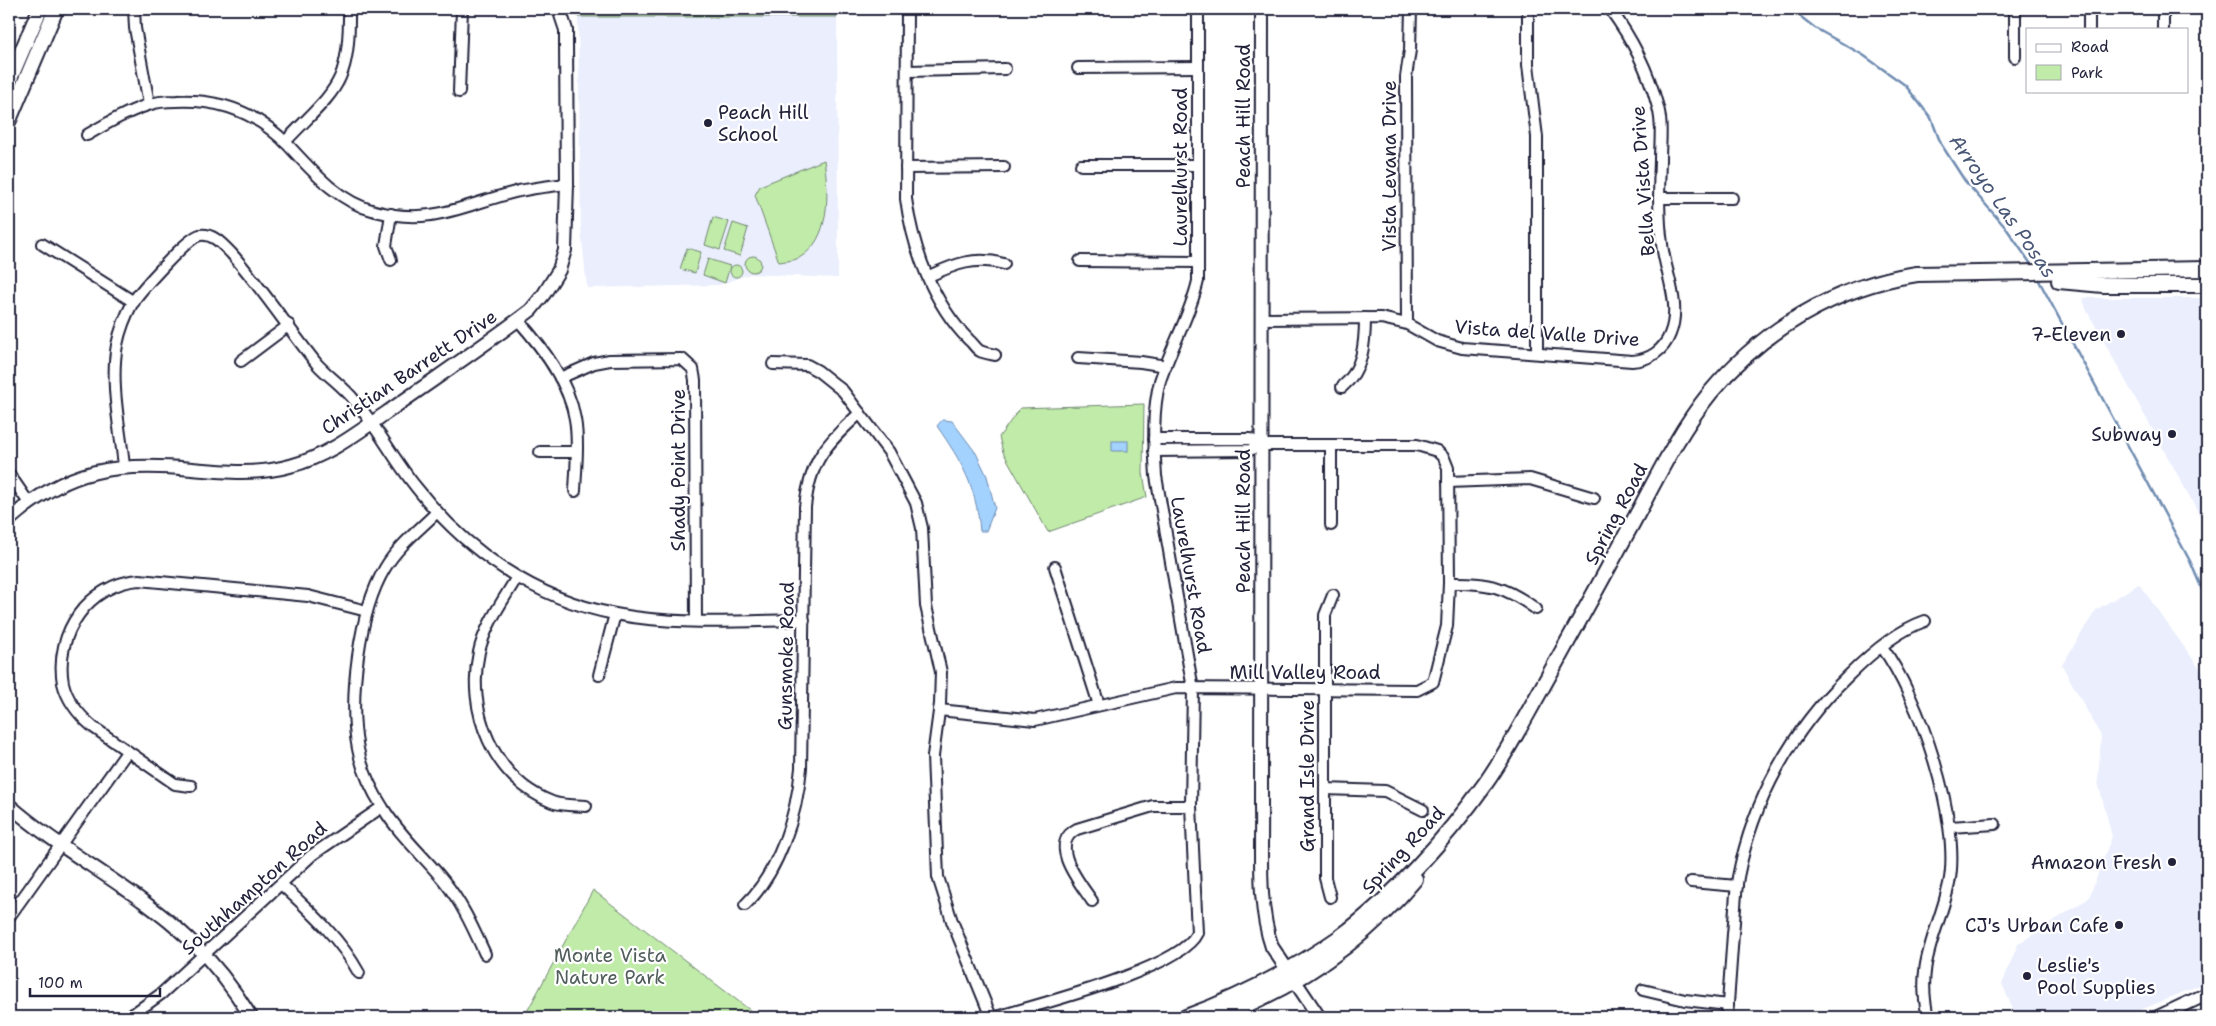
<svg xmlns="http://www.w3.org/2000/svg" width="2216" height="1026" font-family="'Shantell Sans',sans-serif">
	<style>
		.built { fill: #eaeefd }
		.green { fill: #c0eba8; stroke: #718672 }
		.water { fill: #a3d2ff; stroke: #6f8cb1 }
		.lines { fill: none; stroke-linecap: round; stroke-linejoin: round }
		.stream { stroke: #6f8cb1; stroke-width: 2.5 }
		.minor-casing { stroke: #22223b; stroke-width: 14 }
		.tertiary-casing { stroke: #22223b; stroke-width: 16 }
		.secondary-casing { stroke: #22223b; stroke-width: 18 }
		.minor { stroke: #fff; stroke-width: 10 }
		.tertiary { stroke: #fff; stroke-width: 12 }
		.secondary { stroke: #fff; stroke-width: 14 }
		.poi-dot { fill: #22223b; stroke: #fff; stroke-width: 2 }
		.labels { text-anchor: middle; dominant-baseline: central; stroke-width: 4.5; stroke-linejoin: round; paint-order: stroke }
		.poi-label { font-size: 19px; fill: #22223b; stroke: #fff; text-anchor: end }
		.street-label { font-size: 19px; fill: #22223b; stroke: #fff }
		.park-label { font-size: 19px; fill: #515e5c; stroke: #fff }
		.water-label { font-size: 20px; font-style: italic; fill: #495776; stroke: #fff }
	</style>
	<rect width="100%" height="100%" fill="#fff"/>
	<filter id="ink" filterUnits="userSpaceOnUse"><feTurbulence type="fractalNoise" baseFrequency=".02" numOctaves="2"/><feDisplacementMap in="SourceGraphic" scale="10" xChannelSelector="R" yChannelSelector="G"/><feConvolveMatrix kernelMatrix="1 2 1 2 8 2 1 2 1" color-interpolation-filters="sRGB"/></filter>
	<g filter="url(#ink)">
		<g class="built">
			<path d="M578,17H837L838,278L750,274L719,285L587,288L581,229Z"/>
			<path d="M2083,298H2207V528L2086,309Z"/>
			<path d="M2139,584L2207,679V982L2124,1017H2017L2002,984L2018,944L2089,898L2112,836L2098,782L2101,736L2062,665L2096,610Z"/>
		</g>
		<g class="green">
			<path d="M576,9H836L837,17H578Z"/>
			<path d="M824,160C829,192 831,240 799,258C793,261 785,261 779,262L755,195L760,186Z"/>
			<path d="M713,217L729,222L720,250L705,245Z"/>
			<path d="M733,223L748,228L740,256L724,251Z"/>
			<path d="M687,248L701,252L695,273L680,269Z"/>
			<circle cx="753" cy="264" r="8"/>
			<path d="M708,259L730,266L725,283L703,275Z"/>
			<circle cx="736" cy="271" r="6"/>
			<path d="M1144,404L1143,473L1147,497L1048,532L1003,452L999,437L1020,408Z"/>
			<path d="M593,890L759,1017H524Z"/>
		</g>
		<g class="water">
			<path d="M942,420L952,421L976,453L987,476L995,508L986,531H980C976,485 962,463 937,426Z"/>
			<rect x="1112" y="441" width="16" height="10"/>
		</g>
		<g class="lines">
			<g class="stream">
				<path d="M1791,9L1815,28L1863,55L1905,85L1931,118L1941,144L1965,181L2006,228L2033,267"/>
				<path d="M2037,277L2190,561L2207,601"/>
			</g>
			<g class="minor-casing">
				<g id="minor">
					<path d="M134,9L135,28L149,104"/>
					<path d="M907,9L906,199C913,249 933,304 969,340C973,343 976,349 980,351C984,353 991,354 995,355"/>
					<path d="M1528,9V65L1537,137V353"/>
					<path d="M2015,9V57"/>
					<path d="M2089,9V29"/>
					<path d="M2163,9V29"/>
					<path d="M1078,68L1198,67"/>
					<path d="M907,71L1005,69"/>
					<path d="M459,92L462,9"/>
					<path d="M87,135C106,124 126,112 148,105C157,101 168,101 177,101C221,99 259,114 289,146C313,172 339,202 375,211C432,226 463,205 515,192C532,188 550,186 567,184"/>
					<path d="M285,142C335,89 350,87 349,9"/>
					<path d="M1081,165H1198"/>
					<path d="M906,168L1004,167"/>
					<path d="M1659,198H1732"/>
					<path d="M42,244L134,302"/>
					<path d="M391,260L386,246L391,214"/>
					<path d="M1080,261L1197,262"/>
					<path d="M929,276C955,264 975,256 1004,264"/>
					<path d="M1263,319L1381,318L1407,324L1437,341L1462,348L1632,361C1650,360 1664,350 1670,334C1682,304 1665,273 1662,244C1658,216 1659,188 1660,160C1660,142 1663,122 1657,104C1648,70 1630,36 1610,9"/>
					<path d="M518,320C542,347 569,382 575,419C579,442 576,468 575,491"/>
					<path d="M1407,324L1406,77L1410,50L1411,9"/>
					<path d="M1078,358L1141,362L1166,366"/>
					<path d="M241,361L289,325"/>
					<path d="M773,364L807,365L818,371L843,391L889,452L916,503L922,528L926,606L941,672L940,704L933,756L938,877L952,921L991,1017"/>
					<path d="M560,378L594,363L610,360L682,359L693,369L695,380L696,621"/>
					<path d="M1342,387C1363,370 1365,343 1365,318"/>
					<path d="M1154,439H1250L1261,445"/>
					<path d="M1331,445V525"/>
					<path d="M540,452H576"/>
					<path d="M124,466C120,427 110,384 117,345C120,330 126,315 133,302C140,291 188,237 200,235C213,233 223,245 231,253C262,288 288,328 317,364C329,377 344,387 355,401C378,428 394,460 416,487C466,551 535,599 615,614C677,626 741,621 804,620"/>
					<path d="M9,474L29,503"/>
					<path d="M1448,482L1530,479L1594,498"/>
					<path d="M437,512C419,530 398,546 385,568C359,611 348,699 358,749C362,769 372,791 383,808C400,836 424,856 444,881C462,903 473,928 485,954"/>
					<path d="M1055,567L1099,705"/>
					<path d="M517,577C503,601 485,625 479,652C466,710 493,779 552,802C562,806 575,805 586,806"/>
					<path d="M1449,583C1487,582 1505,586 1536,609"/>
					<path d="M1882,647C1919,697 1962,822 1949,884C1938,934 1915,962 1928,1017"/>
					<path d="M599,675L615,614"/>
					<path d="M939,710L1035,720L1176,688L1417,690L1433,682L1447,626L1449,583L1448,468L1444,458L1437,451L1417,445H1261L1250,450L1154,451"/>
					<path d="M191,786L175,784L93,727C80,716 67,700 63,683C54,633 89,584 139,580L308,596L367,611"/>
					<path d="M1325,789L1385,791L1423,810"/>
					<path d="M1950,827L1995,824"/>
					<path d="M1691,882L1737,886"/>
					<path d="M281,884C310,911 340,938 359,973"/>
					<path d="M1330,897L1325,878V615L1333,595"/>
					<path d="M1092,901C1080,883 1047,844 1077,829L1153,806H1191"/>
					<path d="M745,905C779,872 797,815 801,768L805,507C810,460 827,443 860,413"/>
					<path d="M9,917L127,752"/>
					<path d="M1643,990L1685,1000L1728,1005"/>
					<path d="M129,1017L161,994L312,855L382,807"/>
					<path d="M996,1017C1036,1005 1181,969 1197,933L1191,806L1193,689L1156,476C1154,445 1152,411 1160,381C1171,347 1190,316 1198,281V9"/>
					<path d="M1727,1017C1729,989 1731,961 1733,934C1735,915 1735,895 1738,877C1753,800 1792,730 1848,676C1869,655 1896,631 1925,621"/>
				</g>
			</g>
			<g class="tertiary-casing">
				<g id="tertiary">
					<path d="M1262,9L1261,807C1262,852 1257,904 1272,947L1319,1017"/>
					<path d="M9,520C67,468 117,462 192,469C225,472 258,475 290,466C326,457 356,434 386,413C434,379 484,346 531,310L544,294L559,270L565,250L567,184L566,42V30L559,9"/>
					<path d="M9,805C65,854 135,888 190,940C213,962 234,989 251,1017"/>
					<path d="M2158,1017L2207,994"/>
				</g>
			</g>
			<g class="secondary-casing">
				<g id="secondary">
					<path d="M9,81L40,9"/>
					<path d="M9,120L56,9"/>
					<path d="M2059,281L2103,285H2207"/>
					<path d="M1186,1017C1240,997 1293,970 1340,937C1392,899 1448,836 1485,784C1505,756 1521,725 1538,695C1568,641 1598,587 1627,533C1653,486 1676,435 1710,393C1762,330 1836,286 1917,274L2207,269"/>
					<path d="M1217,1017C1294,988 1363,942 1415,879"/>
				</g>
			</g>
			<use href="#minor" class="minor"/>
			<use href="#tertiary" class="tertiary"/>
			<use href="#secondary" class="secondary"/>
		</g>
	</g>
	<g class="poi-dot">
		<circle cx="708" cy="123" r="5"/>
		<circle cx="2121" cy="334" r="5"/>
		<circle cx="2172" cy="434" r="5"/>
		<circle cx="2172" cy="862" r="5"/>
		<circle cx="2119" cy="925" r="5"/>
		<circle cx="2027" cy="976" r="5"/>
	</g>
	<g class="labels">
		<g class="poi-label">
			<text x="718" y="112" text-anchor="start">Peach Hill<tspan x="718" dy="22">School</tspan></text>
			<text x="2111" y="334">7-Eleven</text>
			<text x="2162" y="434">Subway</text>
			<text x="2162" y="862">Amazon Fresh</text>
			<text x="2109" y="925">CJ's Urban Cafe</text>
			<text x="2037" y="965" text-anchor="start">Leslie's<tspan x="2037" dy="22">Pool Supplies</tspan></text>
		</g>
		<g class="street-label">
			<text transform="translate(1243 116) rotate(-90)">Peach Hill Road</text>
			<text transform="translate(1389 166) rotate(-90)">Vista Levana Drive</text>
			<text transform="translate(1180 167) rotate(-90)">Laurelhurst Road</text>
			<text transform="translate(1643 181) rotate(-94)">Bella Vista Drive</text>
			<text transform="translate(1547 333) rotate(4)">Vista del Valle Drive</text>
			<text transform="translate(409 372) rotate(-34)">Christian Barrett Drive</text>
			<text transform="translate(678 470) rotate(-90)">Shady Point Drive</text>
			<text transform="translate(1616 514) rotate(-62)">Spring Road</text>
			<text transform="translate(1243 521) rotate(-90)">Peach Hill Road</text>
			<text transform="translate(1191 575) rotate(80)">Laurelhurst Road</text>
			<text transform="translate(786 656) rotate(-89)">Gunsmoke Road</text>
			<text x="1305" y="672">Mill Valley Road</text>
			<text transform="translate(1307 776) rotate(-90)">Grand Isle Drive</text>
			<text transform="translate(1403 850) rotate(-47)">Spring Road</text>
			<text transform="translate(254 888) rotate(-42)">Southhampton Road</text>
		</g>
		<g class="park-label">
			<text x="610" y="955">Monte Vista<tspan x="610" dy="22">Nature Park</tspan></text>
		</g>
		<g class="water-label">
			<text transform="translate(2003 206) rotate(55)">Arroyo Las Posas</text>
		</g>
	</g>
	<rect width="2216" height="1026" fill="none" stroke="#fff" stroke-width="30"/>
	<rect x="15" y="15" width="2186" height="996" fill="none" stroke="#22223b" stroke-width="2" filter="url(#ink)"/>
	<rect x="2026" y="28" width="162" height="65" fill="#ffffff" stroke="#a7a7b1"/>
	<rect x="2036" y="44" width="25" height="8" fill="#ffffff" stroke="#a7a7b1"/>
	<text x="2071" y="52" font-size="15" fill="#22223b">Road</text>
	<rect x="2036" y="65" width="25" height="15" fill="#c0eba8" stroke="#a7a7b1"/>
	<text x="2071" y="78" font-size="15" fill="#22223b">Park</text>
	<path d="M30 988v8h130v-8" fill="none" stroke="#22223b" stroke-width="2.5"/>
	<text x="38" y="988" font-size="15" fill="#22223b" stroke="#ffffff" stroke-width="4" paint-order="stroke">100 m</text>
</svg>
